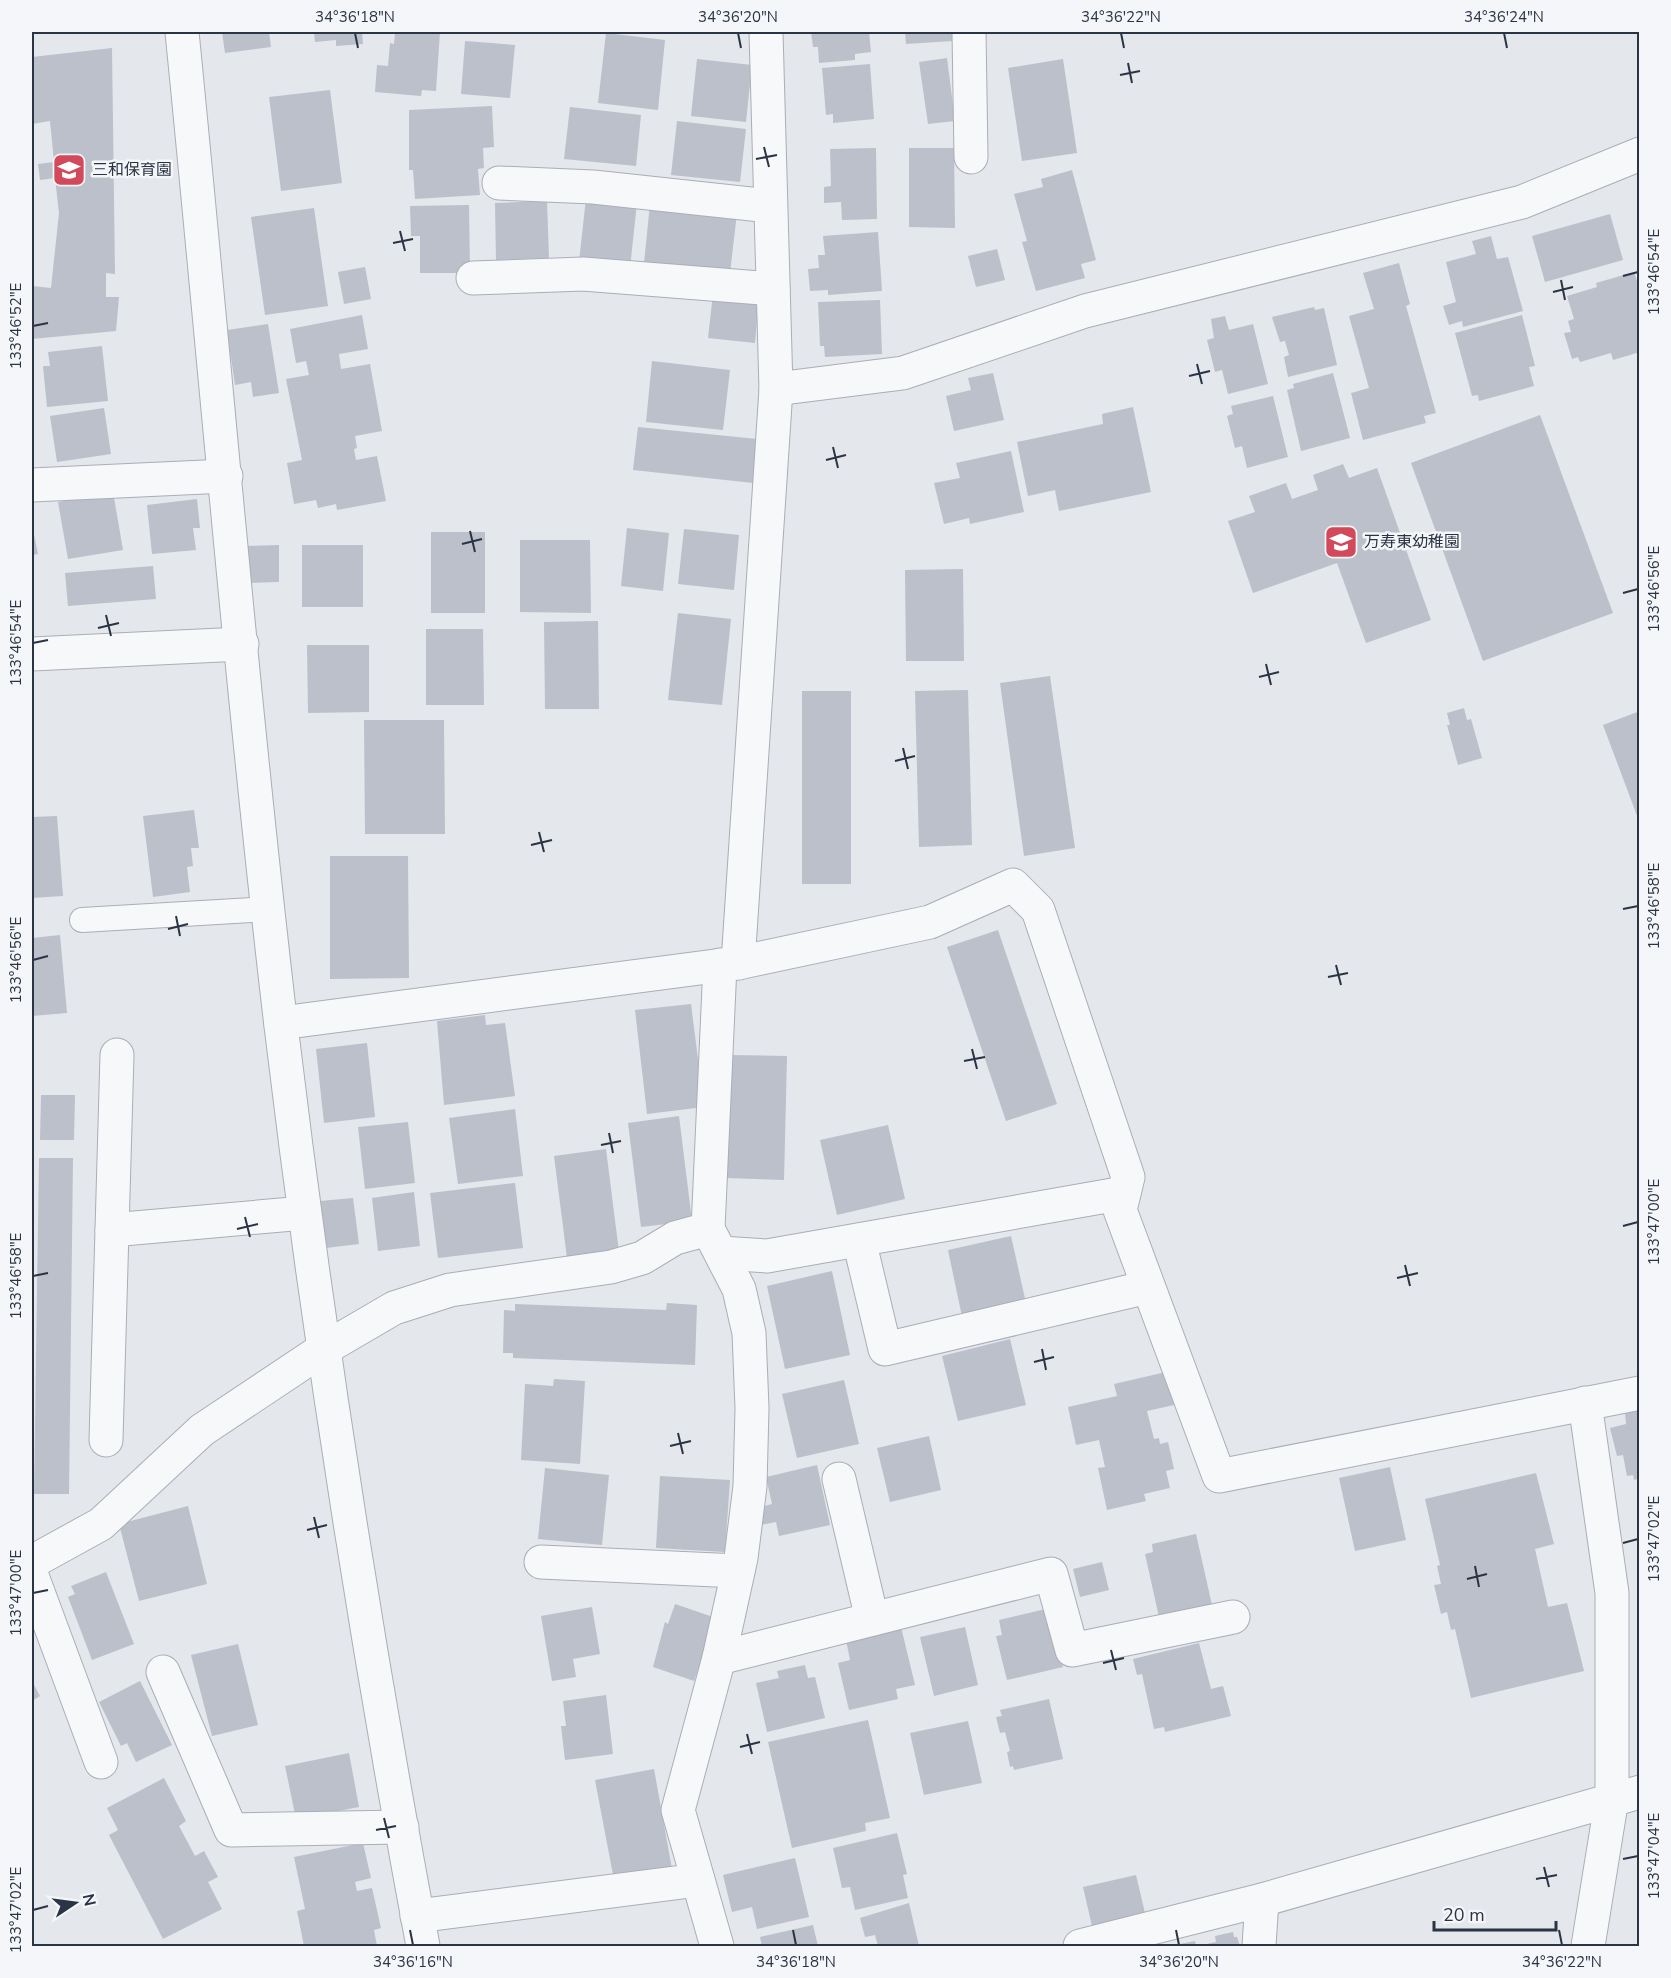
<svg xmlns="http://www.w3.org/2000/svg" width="1671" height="1978" font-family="'Nunito Sans','Noto Sans JP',sans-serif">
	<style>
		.building { fill: #bbc0ca }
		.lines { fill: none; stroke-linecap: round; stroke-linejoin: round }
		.lane-casing { stroke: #a9aeb7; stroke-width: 26 }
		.street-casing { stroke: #a9aeb7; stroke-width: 35 }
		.lane { stroke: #f7f8fa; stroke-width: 24 }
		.street { stroke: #f7f8fa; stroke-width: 33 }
		.ticks { fill: none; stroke: #2b3445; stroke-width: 2 }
		.labels { text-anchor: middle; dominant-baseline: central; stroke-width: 5; stroke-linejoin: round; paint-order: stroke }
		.poi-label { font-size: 16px; fill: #2b3445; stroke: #f4f6f9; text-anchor: start }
		.neatline { fill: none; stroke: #2b3445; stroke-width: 2 }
		.ticks-label { font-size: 15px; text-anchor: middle; fill: #2b3445 }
	</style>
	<rect width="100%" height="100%" fill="#e4e7ec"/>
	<g class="building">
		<path d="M222,32H269L271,47L225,53Z"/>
		<path d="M314,32H362L363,44L336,46V40L315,42Z"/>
		<path d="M395,32H440L436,91L422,90L421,96L375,92L377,65L388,66L390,43L394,44Z"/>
		<path d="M811,32H869L871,52L855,54V60L819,63L818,47H813Z"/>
		<path d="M905,32H952L953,41L906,44Z"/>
		<path d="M606,33L665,40L658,110L598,103Z"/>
		<path d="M465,41L515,45L510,98L461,94Z"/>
		<path d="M112,48L115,274L106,273V297H119L116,331L32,339V286L51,288L59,213L55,178L40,180L38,164L54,162L50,121L32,124V57Z"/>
		<path d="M947,58L955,121L928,124L919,62Z"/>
		<path d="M697,59L752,65L746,122L691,116Z"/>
		<path d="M1063,59L1077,153L1022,161L1008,68Z"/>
		<path d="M870,64L874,119L833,123V114L826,115L822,68Z"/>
		<path d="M330,90L342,183L281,191L269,97Z"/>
		<path d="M492,106L494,147L483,148L484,168L478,169L480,195L415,199L413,170H409V110Z"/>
		<path d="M570,107L641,115L636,166L564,159Z"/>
		<path d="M677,121L746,129L740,182L671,175Z"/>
		<path d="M876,148L877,219L842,220L841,202L824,203V187L831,186L830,149Z"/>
		<path d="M909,148H954L955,228L909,227Z"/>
		<path d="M1072,170L1096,260L1081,264L1085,278L1036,291L1022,242L1027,241L1014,194L1043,187L1041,179Z"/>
		<path d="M586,198L637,203L630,268L579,262Z"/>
		<path d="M547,201L549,258L496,260L495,203Z"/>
		<path d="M650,204L737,213L730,273L644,263Z"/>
		<path d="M469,205L470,273H420V236H411L410,206Z"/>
		<path d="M314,208L328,306L265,315L251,217Z"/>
		<path d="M1610,214L1623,260L1545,282L1532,236Z"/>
		<path d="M878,232L882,291L828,295V290L810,291L808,269L819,268L818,255H825L823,236Z"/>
		<path d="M1491,236L1497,259L1508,257L1523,311L1463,327L1462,321L1449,325L1443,306L1456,302L1446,262L1476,254L1472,241Z"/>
		<path d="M997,249L1005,280L976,287L968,256Z"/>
		<path d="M1399,263L1410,304L1406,306L1436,413L1424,416L1426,423L1363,440L1351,393L1369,388L1349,316L1374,309L1363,273Z"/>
		<path d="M365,267L371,299L344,304L338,272Z"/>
		<path d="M1634,272L1640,290V352L1613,360L1611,353L1580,362L1578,357L1572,359L1564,333L1571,332L1568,321L1574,319L1567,296L1597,287L1596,283Z"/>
		<path d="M713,294L759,298L755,343L708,338Z"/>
		<path d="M880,300L882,354L825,357L824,346H820L818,302Z"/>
		<path d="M1314,307L1315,310L1324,308L1337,365L1288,377L1284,357L1289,355L1285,341L1280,342L1272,317Z"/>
		<path d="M362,315L368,349L339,354L341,369L370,364L382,431L355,436L357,448L354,449L356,460L377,456L386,501L337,510L336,504L318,508L316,500L294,504L287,463L302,460L286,379L309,375L306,361L296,363L290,329Z"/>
		<path d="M1522,315L1535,366L1529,367L1534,386L1479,401L1478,395L1472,396L1455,333Z"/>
		<path d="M1225,316L1229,330L1253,324L1268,384L1228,394L1222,370L1215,372L1207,340L1214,338L1211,319Z"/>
		<path d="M268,324L279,393L253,397L251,382L235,385L227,330Z"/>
		<path d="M102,346L108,401L47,407L43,366H50L48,352Z"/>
		<path d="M652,361L730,370L723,430L646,422Z"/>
		<path d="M993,373L1004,420L954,431L946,396L971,390L968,378Z"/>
		<path d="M1333,373L1350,438L1301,451L1287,390L1294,388L1293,384Z"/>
		<path d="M1273,396L1288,457L1247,468L1242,446L1235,448L1227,416L1233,414L1231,406Z"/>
		<path d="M1133,407L1151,492L1059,511L1055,490L1028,496L1017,442L1103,424L1102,414Z"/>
		<path d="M104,408L111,454L57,462L50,416Z"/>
		<path d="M1540,415L1613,613L1483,661L1411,463Z"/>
		<path d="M638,427L757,439L753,483L633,470Z"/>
		<path d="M1011,451L1024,512L970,524L969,518L944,524L934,483L960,478L956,463Z"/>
		<path d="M1343,464L1349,478L1377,468L1431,620L1366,643L1337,563L1253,593L1228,521L1255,512L1249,496L1286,483L1292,499L1318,490L1313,475Z"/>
		<path d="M113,492L123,550L68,559L58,502Z"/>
		<path d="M197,499L200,528H193L196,550L152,554L147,505Z"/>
		<path d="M32,525L38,554L32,555Z"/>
		<path d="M627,528L669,533L663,591L621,586Z"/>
		<path d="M684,529L739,535L734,590L678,584Z"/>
		<rect x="431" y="532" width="54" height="81"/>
		<path d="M520,540H590L591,613L520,612Z"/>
		<path d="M279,545V582L249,583L248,546Z"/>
		<rect x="302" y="545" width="61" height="62"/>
		<path d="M153,566L156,599L68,606L65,573Z"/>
		<path d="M963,569L964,661H906L905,570Z"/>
		<path d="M678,613L731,619L722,705L668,700Z"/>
		<path d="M598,621L599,709H545L544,622Z"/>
		<path d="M426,629H483L484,705H426Z"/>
		<path d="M307,645H369V712L308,713Z"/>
		<path d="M1050,676L1075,848L1024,856L1000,683Z"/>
		<path d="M968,690L972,845L919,847L915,691Z"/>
		<rect x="802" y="691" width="49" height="193"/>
		<path d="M1464,708L1467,720L1471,719L1482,758L1458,765L1447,725H1450L1447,713Z"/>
		<path d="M1640,711V821H1639L1603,725Z"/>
		<path d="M364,720H444L445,834H365Z"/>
		<path d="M194,810L199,848H191L193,866L187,867L190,892L153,897L143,816Z"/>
		<path d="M57,816L63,896L32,898V817Z"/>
		<path d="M330,856H408L409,978L330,979Z"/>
		<path d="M998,930L1057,1104L1006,1121L947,947Z"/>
		<path d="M60,935L67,1013L32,1016V938Z"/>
		<path d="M691,1004L704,1107L647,1114L635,1010Z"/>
		<path d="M485,1015L486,1025L505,1023L515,1096L444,1105L437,1021Z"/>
		<path d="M367,1043L375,1117L324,1123L316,1049Z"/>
		<path d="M730,1055L787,1056L784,1180L726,1178Z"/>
		<path d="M41,1095H75L74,1140H40Z"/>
		<path d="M515,1109L523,1176L458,1184L449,1118Z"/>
		<path d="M679,1116L692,1221L641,1227L628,1123Z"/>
		<path d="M408,1122L415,1183L365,1189L358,1127Z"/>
		<path d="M888,1125L905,1199L837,1215L820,1140Z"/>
		<path d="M606,1149L619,1252L567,1258L554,1156Z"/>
		<path d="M39,1158H73L69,1494H34Z"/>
		<path d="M515,1183L523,1248L438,1258L430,1193Z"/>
		<path d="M414,1192L420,1246L378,1251L372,1198Z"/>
		<path d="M353,1198L359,1244L326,1248L320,1201Z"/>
		<path d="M1011,1236L1028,1312L964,1326L948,1250Z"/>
		<path d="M832,1271L850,1355L785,1369L767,1286Z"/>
		<path d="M667,1303L697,1305L695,1365L513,1358V1353H503L504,1310L515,1311V1304L666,1310Z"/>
		<path d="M1010,1339L1026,1405L958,1421L942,1356Z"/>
		<path d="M1166,1372L1174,1405L1147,1411L1154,1439L1159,1438L1160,1444L1168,1442L1174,1469L1166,1471L1170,1488L1144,1494L1146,1501L1107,1510L1098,1468L1105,1467L1099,1440L1076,1445L1068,1407L1117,1396L1114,1384Z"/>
		<path d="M554,1379L585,1381L580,1464L521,1460L525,1384L553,1386Z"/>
		<path d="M844,1380L859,1444L797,1458L782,1394Z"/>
		<path d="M1640,1409V1478L1634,1480L1633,1475L1627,1476L1623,1455L1617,1456L1610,1428L1626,1424L1625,1413Z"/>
		<path d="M929,1436L941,1490L890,1502L877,1448Z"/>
		<path d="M817,1465L830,1525L779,1536L776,1522L761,1525L757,1508L772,1504L766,1477Z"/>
		<path d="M1390,1467L1406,1540L1355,1551L1339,1478Z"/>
		<path d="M545,1468L609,1475L602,1545L538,1539Z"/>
		<path d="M1536,1473L1554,1544L1535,1549L1548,1607L1567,1603L1584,1671L1471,1698L1455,1629L1451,1630L1447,1612L1441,1614L1434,1585L1441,1584L1437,1566L1440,1565L1425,1499Z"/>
		<path d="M660,1476L730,1480L725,1552L656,1548Z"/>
		<path d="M188,1506L207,1584L139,1601L119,1524Z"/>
		<path d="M1196,1534L1212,1605L1159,1617L1145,1554L1153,1552L1152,1544Z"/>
		<path d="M1102,1562L1109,1590L1080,1597L1073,1569Z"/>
		<path d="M106,1572L134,1644L92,1660L68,1597L75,1594L71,1586Z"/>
		<path d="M675,1604L716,1618L694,1681L653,1667L665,1622L668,1624Z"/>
		<path d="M592,1607L600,1654L573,1659L576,1677L552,1681L541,1616Z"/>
		<path d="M1050,1608L1063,1667L1007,1680L996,1636L1002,1635L999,1620Z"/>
		<path d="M901,1627L915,1685L896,1689L898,1699L849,1710L838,1663L850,1660L846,1640Z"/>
		<path d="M965,1627L978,1685L934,1696L920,1637Z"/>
		<path d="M1199,1643L1211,1689L1223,1686L1231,1716L1165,1732L1164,1727L1154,1729L1142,1674L1137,1675L1133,1659Z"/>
		<path d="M238,1644L258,1725L212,1736L191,1655Z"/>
		<path d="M805,1665L808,1678L815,1677L825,1718L767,1732L756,1683L779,1678L777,1671Z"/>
		<path d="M32,1681L40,1696L32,1701Z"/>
		<path d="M140,1681L172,1745L136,1762L127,1743L121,1746L99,1702Z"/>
		<path d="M606,1695L613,1754L565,1760L561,1726H566L563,1701Z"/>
		<path d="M1049,1699L1063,1759L1014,1770L1013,1766L1010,1767L1007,1752L1010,1751L1005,1732L1000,1733L996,1717L1002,1716L1000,1710Z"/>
		<path d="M868,1720L890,1818L865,1823L866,1831L792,1848L768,1742Z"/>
		<path d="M968,1721L982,1783L924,1795L910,1733Z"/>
		<path d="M349,1753L359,1807L296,1819L285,1766Z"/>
		<path d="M654,1769L672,1869L614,1880L595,1780Z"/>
		<path d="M164,1778L186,1821L179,1826L195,1856L204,1851L218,1877L208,1882L222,1909L163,1939L109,1835L118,1830L107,1808Z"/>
		<path d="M897,1833L907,1874L903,1875L908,1898L855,1910L850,1887L842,1888L833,1848Z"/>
		<path d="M363,1843L371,1878L355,1882L357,1891L372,1888L381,1928L374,1930L377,1946H304L297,1911L305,1909L294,1857Z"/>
		<path d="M795,1858L809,1917L757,1929L752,1907L732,1912L723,1875Z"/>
		<path d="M1136,1875L1145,1913L1092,1926L1083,1887Z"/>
		<path d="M909,1903L919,1946H878L875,1935L865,1937L860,1918Z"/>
		<path d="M813,1925L818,1946H762L760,1937Z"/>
		<path d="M1233,1932L1234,1937H1237L1240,1946H1197L1216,1942L1215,1936Z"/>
		<path d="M1195,1941L1196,1946H1175V1945Z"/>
	</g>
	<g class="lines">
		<g class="lane-casing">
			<path id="lane" d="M82,920L269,909"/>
		</g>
		<g class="street-casing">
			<g id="street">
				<path d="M182,32C215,363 242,695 281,1026C318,1334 366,1641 423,1946"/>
				<path d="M969,32L971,157"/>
				<path d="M499,183L593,187L770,206"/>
				<path d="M473,278L583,274L773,289"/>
				<path d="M776,389L903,373L1085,311L1522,202L1640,154"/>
				<path d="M32,485L226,476"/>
				<path d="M32,654L242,644"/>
				<path d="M738,963L776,389L766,32"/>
				<path d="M281,1023L738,963L930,922L1013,885L1038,910L1128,1177L1120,1210L1219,1476L1640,1393"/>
				<path d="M112,1230L304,1213"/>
				<path d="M859,1240L885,1349L1148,1287"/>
				<path d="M721,1253L767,1256L1124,1193"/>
				<path d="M1585,1403L1612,1593V1798L1588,1946"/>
				<path d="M106,1440L117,1055"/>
				<path d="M839,1479L872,1619"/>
				<path d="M32,1562L101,1524L202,1430L322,1350L394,1308L450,1290L611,1267L642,1258L675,1238L708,1229"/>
				<path d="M541,1562L738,1571"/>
				<path d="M32,1576L101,1762"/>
				<path d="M719,1658L1051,1574L1072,1650L1233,1617"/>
				<path d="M163,1672L231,1830L402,1827"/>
				<path d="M417,1916L698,1880"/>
				<path d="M717,1946L678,1810L719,1658L741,1558L750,1486L752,1408L749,1333L739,1289L708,1229L720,965"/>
				<path d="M1080,1946L1262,1900L1640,1792"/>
				<path d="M1259,1946L1262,1900"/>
			</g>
		</g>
		<use href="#lane" class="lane"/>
		<use href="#street" class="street"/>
	</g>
	<path class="ticks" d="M355,33L358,48M738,33L741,48M1121,33L1124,48M1504,33L1507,48M1128,63L1132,83M1120,75L1140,71M764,147L769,167M756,159L777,155M400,231L405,251M393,243L413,239M1623,276L1638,272M1561,280L1565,300M1553,292L1573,287M33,326L48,323M1197,364L1202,384M1189,376L1210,371M833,447L838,468M826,460L846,455M470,531L475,552M462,544L482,539M1623,593L1638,589M106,615L111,636M98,628L119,623M33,643L48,640M1266,664L1271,685M1259,677L1279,672M903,748L908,769M895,761L915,756M539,832L544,852M531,845L552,840M1623,909L1638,906M176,916L180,936M168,929L188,924M33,960L48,956M1336,965L1341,985M1328,977L1348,973M972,1049L977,1069M964,1061L985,1057M609,1133L613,1153M601,1145L621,1141M245,1217L250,1237M1623,1226L1638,1222M237,1229L258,1224M1405,1265L1410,1286M33,1276L48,1273M1397,1278L1418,1273M1042,1349L1046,1370M1034,1362L1054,1357M678,1433L683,1454M670,1446L691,1441M314,1517L319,1538M307,1530L327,1525M1623,1543L1638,1539M1475,1566L1479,1587M1467,1579L1487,1574M33,1593L48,1590M1111,1650L1116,1670M1103,1663L1124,1658M747,1734L752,1754M740,1747L760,1742M384,1818L389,1838M376,1830L396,1826M1623,1859L1638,1856M1544,1867L1549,1887M1536,1879L1557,1875M33,1910L48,1906M410,1930L413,1945M793,1930L796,1945M1176,1930L1179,1945M1559,1930L1562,1945"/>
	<defs>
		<g id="school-square" transform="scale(1.725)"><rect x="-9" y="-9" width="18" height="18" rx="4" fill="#d1495b" stroke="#f4f6f9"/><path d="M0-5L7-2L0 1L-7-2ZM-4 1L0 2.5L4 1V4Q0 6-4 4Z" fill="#fff"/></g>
	</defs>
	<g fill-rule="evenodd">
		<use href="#school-square" x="69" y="170"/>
		<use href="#school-square" x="1341" y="542"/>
	</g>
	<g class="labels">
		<g class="poi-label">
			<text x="92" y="170">三和保育園</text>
			<text x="1364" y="542">万寿東幼稚園</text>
		</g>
	</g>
	<rect width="1671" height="1978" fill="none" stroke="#f4f6f9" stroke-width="66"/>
	<g transform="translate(75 1903) rotate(77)" stroke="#f4f6f9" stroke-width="4.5" paint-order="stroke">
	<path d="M0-4.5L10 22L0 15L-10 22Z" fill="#2b3445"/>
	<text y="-9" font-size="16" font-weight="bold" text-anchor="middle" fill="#2b3445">N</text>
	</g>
	<path d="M1434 1921v9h122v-9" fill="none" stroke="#2b3445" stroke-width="3"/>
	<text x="1443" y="1921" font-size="18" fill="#2b3445" stroke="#f4f6f9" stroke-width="4.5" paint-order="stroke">20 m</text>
	<rect x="33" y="33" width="1605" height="1912" class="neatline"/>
	<g class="ticks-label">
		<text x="355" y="22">34°36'18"N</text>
		<text x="738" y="22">34°36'20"N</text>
		<text x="1121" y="22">34°36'22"N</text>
		<text x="1504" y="22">34°36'24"N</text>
		<text transform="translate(1654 272) rotate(-90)" y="5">133°46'54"E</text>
		<text transform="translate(16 326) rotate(-90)" y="5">133°46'52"E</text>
		<text transform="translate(1654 589) rotate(-90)" y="5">133°46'56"E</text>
		<text transform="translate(16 643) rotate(-90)" y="5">133°46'54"E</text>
		<text transform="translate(1654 906) rotate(-90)" y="5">133°46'58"E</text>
		<text transform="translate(16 960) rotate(-90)" y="5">133°46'56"E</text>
		<text transform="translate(1654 1222) rotate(-90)" y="5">133°47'00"E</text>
		<text transform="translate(16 1276) rotate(-90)" y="5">133°46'58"E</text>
		<text transform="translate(1654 1539) rotate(-90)" y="5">133°47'02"E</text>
		<text transform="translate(16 1593) rotate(-90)" y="5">133°47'00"E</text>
		<text transform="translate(1654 1856) rotate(-90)" y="5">133°47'04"E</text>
		<text transform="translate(16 1910) rotate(-90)" y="5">133°47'02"E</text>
		<text x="413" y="1967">34°36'16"N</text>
		<text x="796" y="1967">34°36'18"N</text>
		<text x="1179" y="1967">34°36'20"N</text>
		<text x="1562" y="1967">34°36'22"N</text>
	</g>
</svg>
